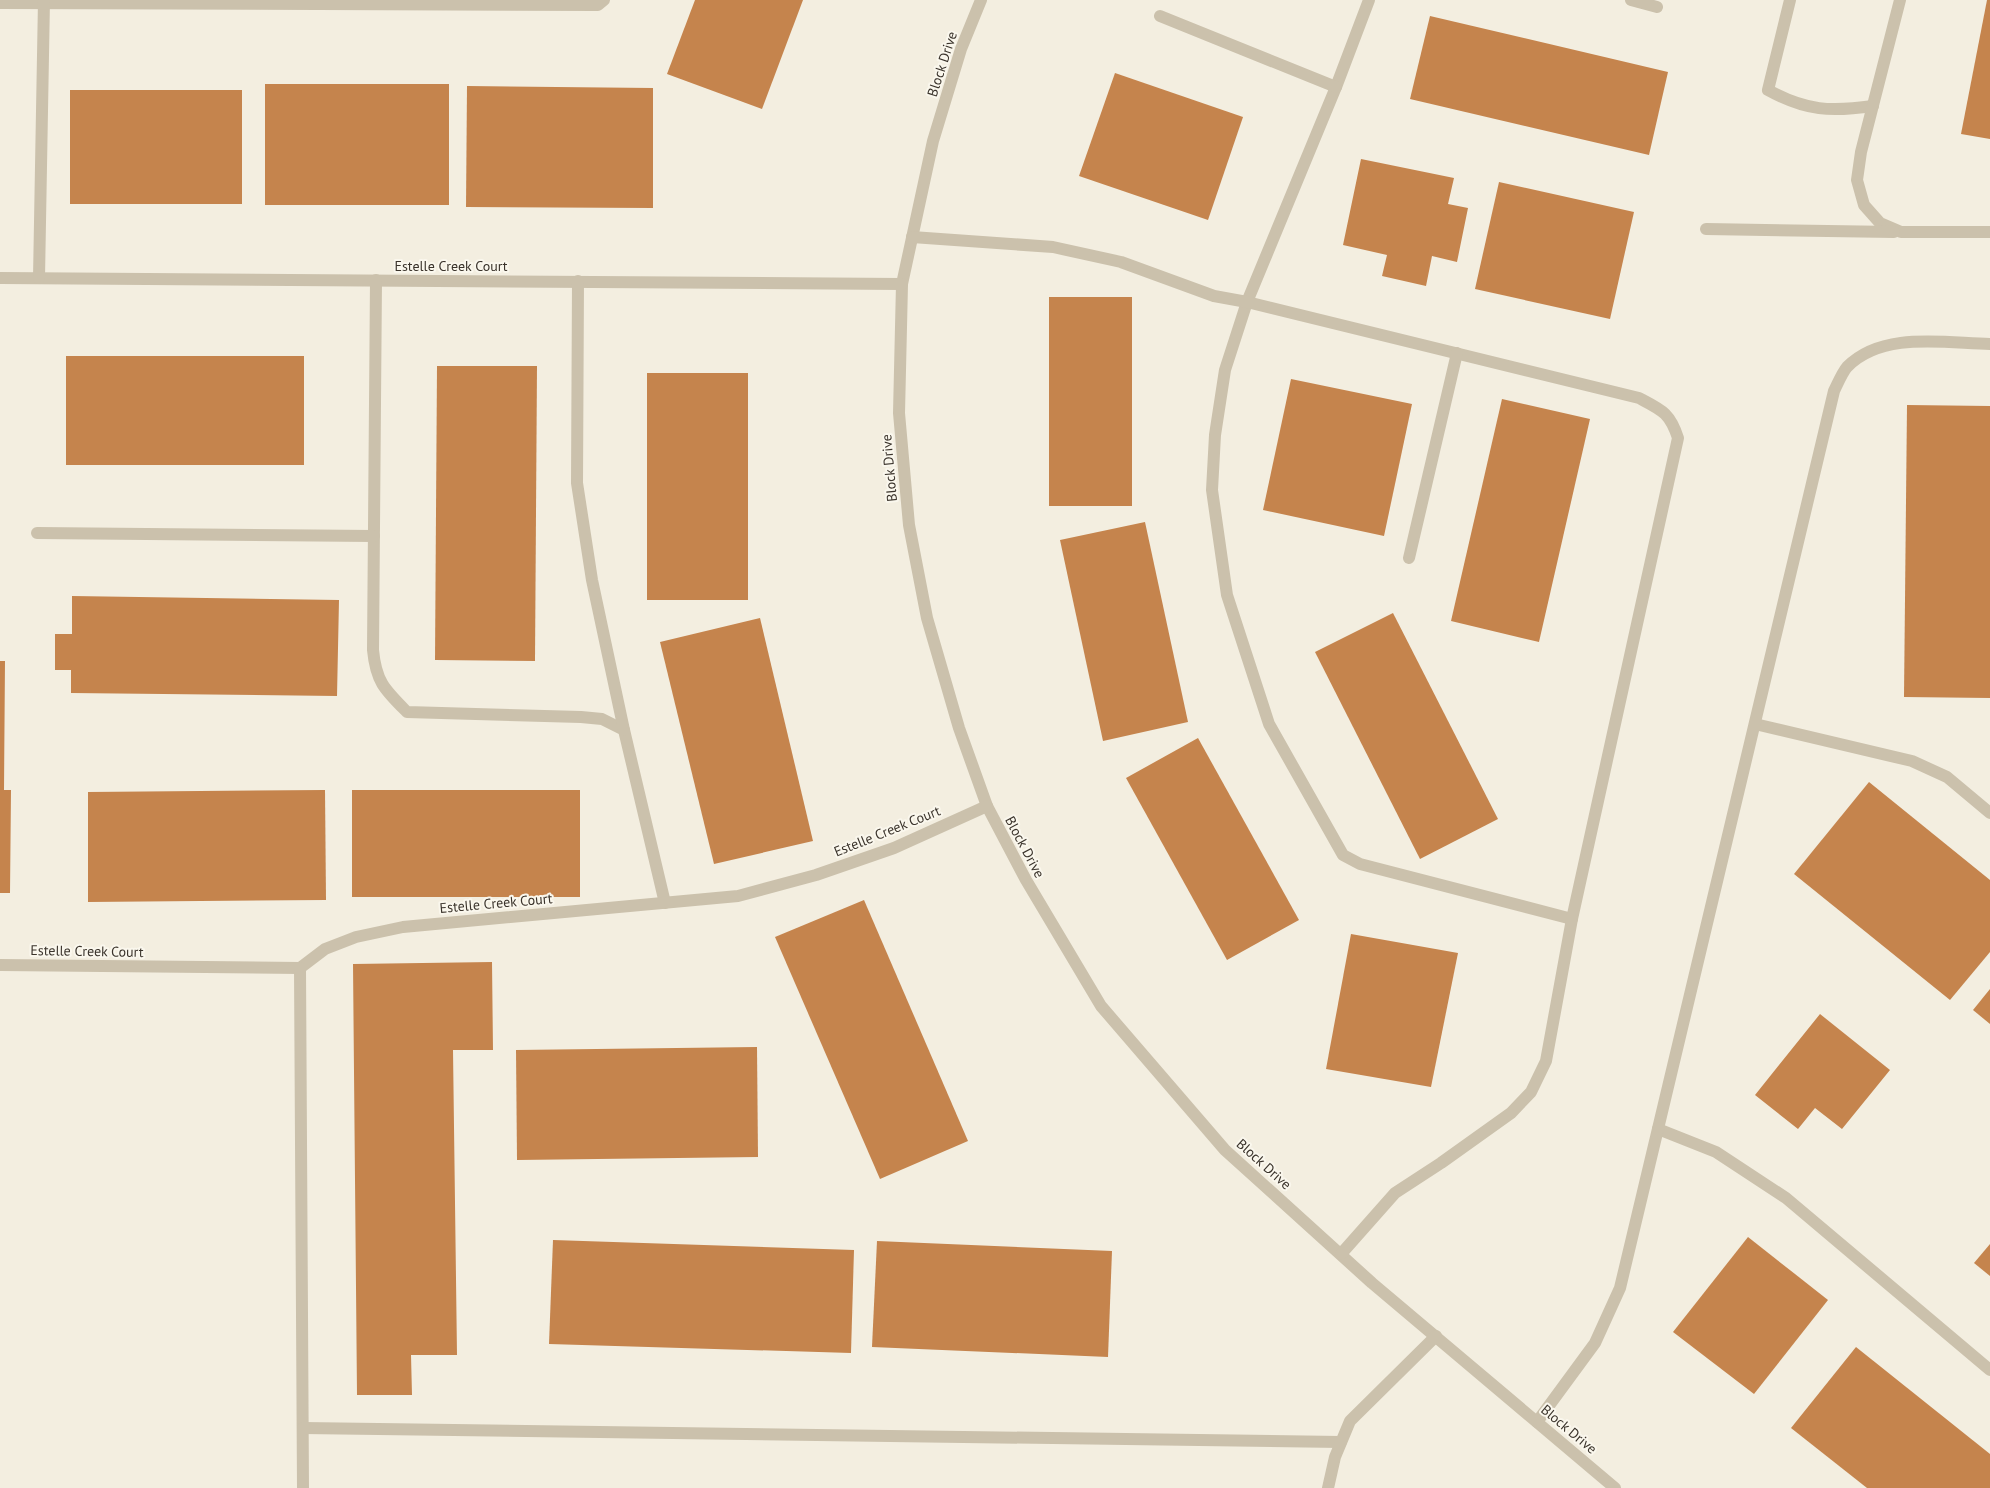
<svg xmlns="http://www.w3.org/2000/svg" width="1990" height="1488" font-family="'PT Sans',sans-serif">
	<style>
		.building { fill: #c5844d }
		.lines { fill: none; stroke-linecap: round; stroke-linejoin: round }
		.minor { stroke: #cbc1ac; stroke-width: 12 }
		.labels { text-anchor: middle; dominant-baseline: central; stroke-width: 4; stroke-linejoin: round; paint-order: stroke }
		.street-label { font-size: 14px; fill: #3a332b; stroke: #faf7ed }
	</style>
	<rect width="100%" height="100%" fill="#f3eee0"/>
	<g class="building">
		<path d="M695,0H803L762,109L667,74Z"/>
		<path d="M1987,0H1990V139L1961,134Z"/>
		<path d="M1430,16L1668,72L1649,155L1410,99Z"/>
		<path d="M1115,73L1243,117L1208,220L1079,176Z"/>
		<rect x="265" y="84" width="184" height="121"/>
		<path d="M467,86L653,88V208L466,207Z"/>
		<rect x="70" y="90" width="172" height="114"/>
		<path d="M1361,159L1454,178L1448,204L1468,208L1457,262L1432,256L1426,286L1382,276L1387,255L1343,245Z"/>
		<path d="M1499,182L1634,212L1610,319L1475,289Z"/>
		<rect x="1049" y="297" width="83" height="209"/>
		<rect x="66" y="356" width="238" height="109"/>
		<path d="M437,366H537L535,661L435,660Z"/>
		<rect x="647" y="373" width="101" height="227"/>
		<path d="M1291,379L1412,404L1384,536L1263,510Z"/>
		<path d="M1502,399L1590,419L1539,642L1451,621Z"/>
		<path d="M1907,405L1990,406V698L1904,697Z"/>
		<path d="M1145,522L1188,722L1103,741L1060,540Z"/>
		<path d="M72,596L339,600L337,696L71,693V670H55V634H72Z"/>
		<path d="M1393,613L1498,819L1420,859L1315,652Z"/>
		<path d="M760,618L813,841L714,864L660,642Z"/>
		<path d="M0,661H5L4,790H11L10,893H0Z"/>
		<path d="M1198,738L1299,920L1227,960L1126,778Z"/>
		<path d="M1869,782L1990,880V952L1950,1000L1794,874Z"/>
		<path d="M325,790L326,900L88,902V792Z"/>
		<rect x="352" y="790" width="228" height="107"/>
		<path d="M864,900L968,1141L880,1179L775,937Z"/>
		<path d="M1351,934L1458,953L1431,1087L1326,1069Z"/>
		<path d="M492,962L493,1050H453L457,1355H411L412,1395H357L353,964Z"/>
		<path d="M1990,989V1024L1973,1010Z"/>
		<path d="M1820,1014L1890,1070L1842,1129L1815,1108L1798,1129L1755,1095Z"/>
		<path d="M757,1047L758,1157L517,1160L516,1050Z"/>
		<path d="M1748,1237L1828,1300L1754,1394L1673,1332Z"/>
		<path d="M553,1240L854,1250L851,1353L549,1344Z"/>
		<path d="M877,1241L1112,1251L1108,1357L872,1347Z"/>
		<path d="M1990,1244V1276L1974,1263Z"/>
		<path d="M1856,1347L1990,1454V1488H1867L1791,1428Z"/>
	</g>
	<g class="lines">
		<g class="minor">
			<path d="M981,0L961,49L933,141L902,284L899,413L909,525L927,618L959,728L987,806L1026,880L1101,1006L1225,1150L1372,1283L1615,1488"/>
			<path d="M1369,0L1336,87L1247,302L1225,370L1215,435L1212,490L1227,595L1269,724L1343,855L1360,864L1572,919"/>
			<path d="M1631,0L1657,7"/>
			<path d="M1790,0L1768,90C1806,111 1831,112 1873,106"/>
			<path d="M1900,0L1861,152L1857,180L1864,205L1880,223L1901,232H1990"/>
			<path d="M0,3L598,5L604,0"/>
			<path d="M1160,16L1336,87"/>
			<path d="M1706,229L1894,232"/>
			<path d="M912,237L1053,247L1121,262L1214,296L1247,302L1639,398C1662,410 1670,413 1678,438L1572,919L1546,1061L1531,1092L1511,1113L1441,1163L1395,1193L1341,1254"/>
			<path d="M0,278L902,284"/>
			<path d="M39,278L44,0"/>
			<path d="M376,280L373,650C376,682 385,690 407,712L581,717L602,719L624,730L665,903"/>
			<path d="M578,281L577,483L592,580L624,730"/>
			<path d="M37,533L374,536"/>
			<path d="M1409,558L1457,353"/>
			<path d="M1755,724L1912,761L1947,777L1990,813"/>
			<path d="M0,965L300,968L325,949L356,937L403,927L738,896L816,875L894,848L987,806"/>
			<path d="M300,968L303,1488"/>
			<path d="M1658,1129L1716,1152L1786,1198L1990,1370"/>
			<path d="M1537,1422L1595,1343L1620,1288L1834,391C1838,383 1842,373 1847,367C1882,331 1944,343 1990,344"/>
			<path d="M303,1428L1341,1442"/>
			<path d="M1328,1488L1335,1457L1350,1421L1436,1336"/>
		</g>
	</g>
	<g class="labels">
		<g class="street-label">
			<text transform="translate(942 64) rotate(-72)">Block Drive</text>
			<text x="451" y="266">Estelle Creek Court</text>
			<text transform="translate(889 468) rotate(-95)">Block Drive</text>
			<text transform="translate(887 831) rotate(-22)">Estelle Creek Court</text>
			<text transform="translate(1025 847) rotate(62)">Block Drive</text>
			<text transform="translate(496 903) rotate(-5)">Estelle Creek Court</text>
			<text transform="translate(87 951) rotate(1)">Estelle Creek Court</text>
			<text transform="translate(1264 1164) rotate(42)">Block Drive</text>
			<text transform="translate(1569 1429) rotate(40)">Block Drive</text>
		</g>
	</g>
</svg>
